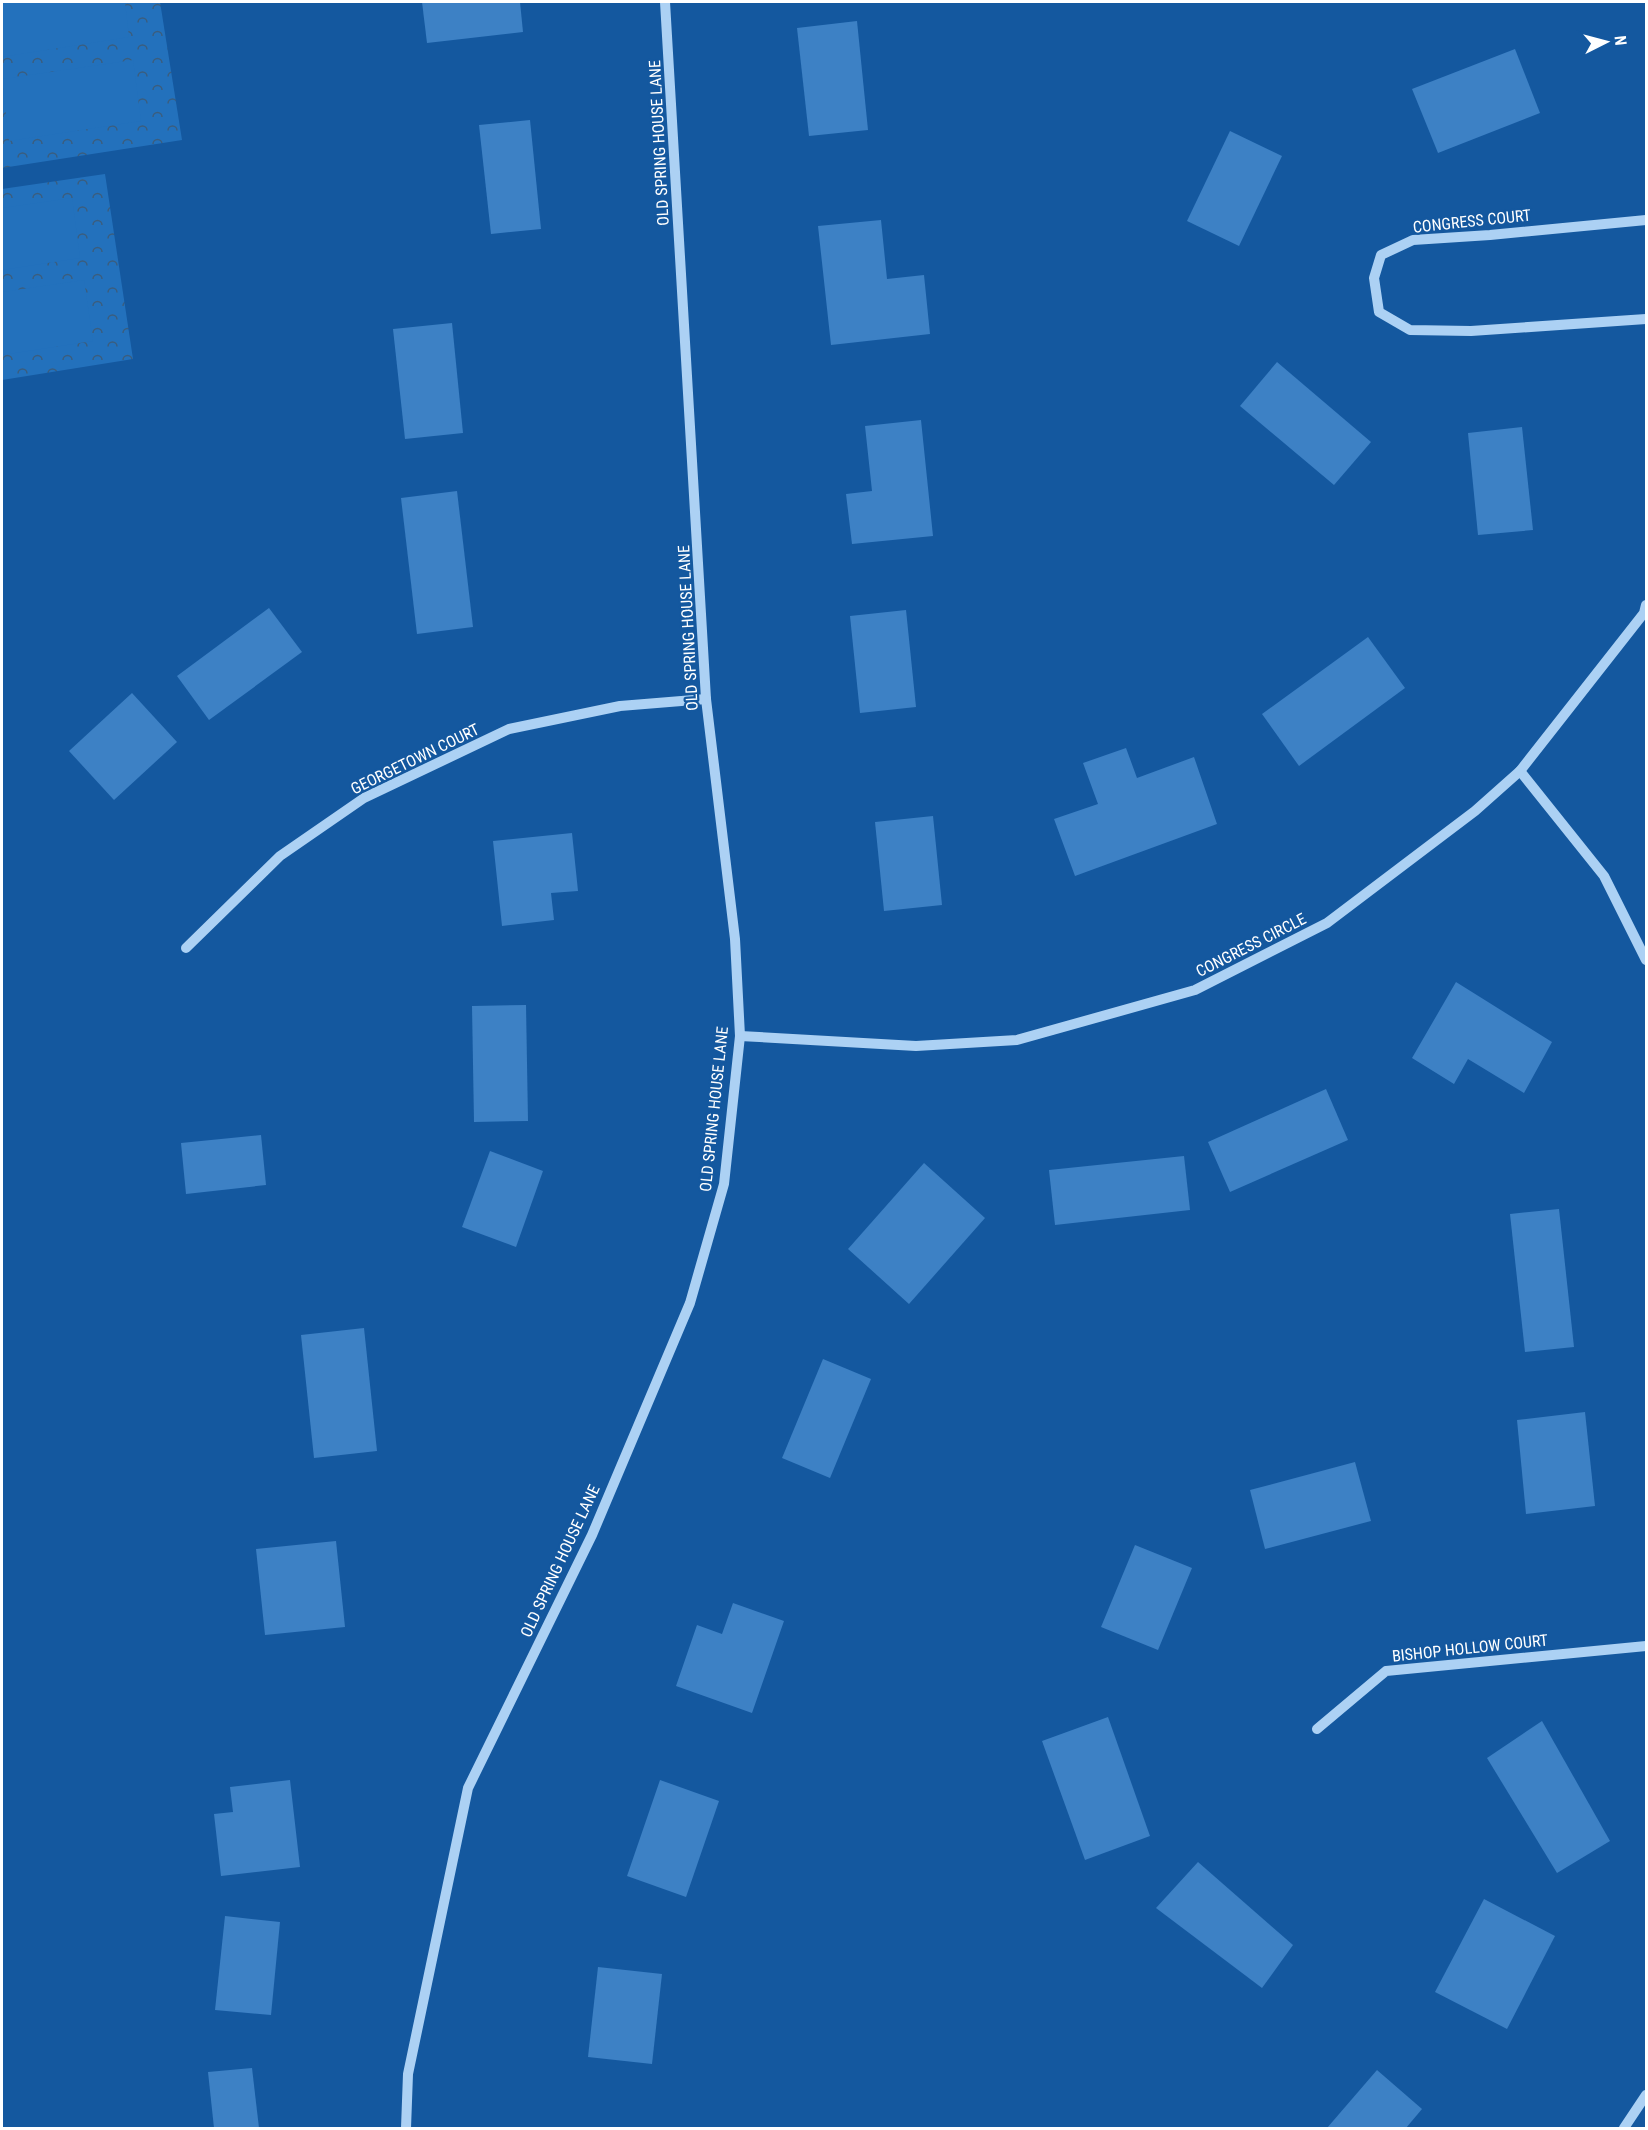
<svg xmlns="http://www.w3.org/2000/svg" width="1648" height="2130" font-family="'Roboto Condensed',sans-serif">
	<style>
		.forest { fill: url(#forest-crowns) }
		.pitch { fill: #2371bc }
		.building { fill: #3d81c5 }
		.lines { fill: none; stroke-linecap: round; stroke-linejoin: round }
		.minor { stroke: #acd1f4; stroke-width: 10 }
		.labels { text-anchor: middle; dominant-baseline: central; stroke-width: 4.5; stroke-linejoin: round; paint-order: stroke }
		.street-label { font-size: 16px; fill: #fff; stroke: #14589f }
	</style>
	<defs>
		<pattern id="forest-crowns" width="20" height="18" patternUnits="userSpaceOnUse" patternTransform="scale(1.5)"><rect width="20" height="18" fill="#2371bc"/><path d="M2 6a3 3 0 1 1 6 0M12 15a3 3 0 1 1 6 0" fill="none" stroke="#3a5d7e"/></pattern>
	</defs>
	<rect width="100%" height="100%" fill="#14589f"/>
	<g class="forest">
		<path d="M2,2H160L182,140L2,168Z"/>
		<path d="M105,174L133,359L2,380V189Z"/>
	</g>
	<g class="pitch">
		<path d="M2,2H125L129,37L2,57Z"/>
		<path d="M133,60L141,121L9,141L2,79Z"/>
		<path d="M72,198L80,258L2,270V208Z"/>
		<path d="M84,280L93,341L2,355V292Z"/>
	</g>
	<g class="building">
		<path d="M422,2H520L523,32L427,43Z"/>
		<path d="M857,21L868,130L809,136L797,28Z"/>
		<path d="M1515,49L1540,113L1438,153L1412,89Z"/>
		<path d="M530,120L541,229L491,234L479,125Z"/>
		<path d="M1230,131L1282,156L1239,246L1187,221Z"/>
		<path d="M881,220L887,279L924,275L930,334L831,345L818,226Z"/>
		<path d="M452,323L463,433L405,439L393,329Z"/>
		<path d="M1277,362L1371,442L1334,485L1240,406Z"/>
		<path d="M921,420L933,536L852,544L846,494L872,491L865,426Z"/>
		<path d="M1522,427L1533,530L1478,535L1468,433Z"/>
		<path d="M457,491L473,627L417,634L401,498Z"/>
		<path d="M269,608L302,652L209,720L177,676Z"/>
		<path d="M906,610L916,707L860,713L850,616Z"/>
		<path d="M1368,637L1405,688L1299,766L1262,714Z"/>
		<path d="M132,693L177,742L114,800L69,751Z"/>
		<path d="M1126,748L1137,778L1194,757L1217,824L1075,876L1054,819L1098,804L1083,763Z"/>
		<path d="M933,816L942,905L884,911L875,822Z"/>
		<path d="M572,833L578,891L551,893L554,920L502,926L493,841Z"/>
		<path d="M1456,982L1552,1042L1524,1093L1468,1059L1454,1084L1412,1058Z"/>
		<path d="M526,1005L528,1121L474,1122L472,1006Z"/>
		<path d="M1326,1089L1348,1140L1230,1192L1208,1142Z"/>
		<path d="M261,1135L266,1185L186,1194L181,1143Z"/>
		<path d="M490,1151L543,1171L516,1247L462,1227Z"/>
		<path d="M1184,1156L1190,1210L1055,1225L1049,1170Z"/>
		<path d="M924,1163L985,1218L909,1304L848,1249Z"/>
		<path d="M1559,1209L1574,1347L1525,1352L1510,1214Z"/>
		<path d="M364,1328L377,1451L314,1458L301,1335Z"/>
		<path d="M823,1359L871,1379L830,1478L782,1458Z"/>
		<path d="M1585,1412L1595,1506L1526,1514L1517,1420Z"/>
		<path d="M1355,1462L1371,1521L1265,1549L1250,1490Z"/>
		<path d="M336,1541L345,1627L265,1635L256,1549Z"/>
		<path d="M1135,1545L1192,1568L1158,1650L1101,1627Z"/>
		<path d="M733,1603L784,1621L752,1713L676,1686L697,1625L722,1634Z"/>
		<path d="M1108,1717L1150,1836L1085,1860L1042,1741Z"/>
		<path d="M1542,1721L1610,1841L1557,1873L1487,1758Z"/>
		<path d="M290,1780L300,1867L221,1876L214,1814L233,1812L230,1787Z"/>
		<path d="M660,1780L719,1801L686,1897L627,1876Z"/>
		<path d="M1198,1862L1293,1945L1262,1988L1156,1908Z"/>
		<path d="M1484,1899L1555,1936L1507,2029L1435,1992Z"/>
		<path d="M225,1916L280,1922L271,2015L215,2010Z"/>
		<path d="M598,1967L662,1974L652,2064L588,2057Z"/>
		<path d="M252,2068L259,2128H214L208,2072Z"/>
		<path d="M1377,2070L1422,2109L1406,2128H1327Z"/>
	</g>
	<g class="lines">
		<g class="minor">
			<path d="M1646,220L1490,235L1413,240L1381,255L1374,278L1379,312L1410,330L1471,331L1646,319"/>
			<path d="M1520,771L1604,876L1646,960"/>
			<path d="M186,948L280,856L364,798L509,729L620,706L706,699"/>
			<path d="M740,1036L916,1046L1017,1040L1195,990L1327,923L1475,811L1520,771L1644,613L1646,605"/>
			<path d="M1317,1729L1386,1671L1646,1646"/>
			<path d="M406,2128L408,2074L468,1788L592,1535L690,1303L724,1184L740,1036L735,939L706,699L665,2"/>
			<path d="M1624,2128L1646,2095"/>
		</g>
	</g>
	<g class="labels">
		<g class="street-label">
			<text transform="translate(659 143) rotate(-93)">OLD SPRING HOUSE LANE</text>
			<text transform="translate(1472 221) rotate(-6)">CONGRESS COURT</text>
			<text transform="translate(688 628) rotate(-93)">OLD SPRING HOUSE LANE</text>
			<text transform="translate(415 759) rotate(-26)">GEORGETOWN COURT</text>
			<text transform="translate(1251 945) rotate(-27)">CONGRESS CIRCLE</text>
			<text transform="translate(714 1109) rotate(-84)">OLD SPRING HOUSE LANE</text>
			<text transform="translate(560 1561) rotate(-65)">OLD SPRING HOUSE LANE</text>
			<text transform="translate(1470 1648) rotate(-6)">BISHOP HOLLOW COURT</text>
		</g>
	</g>
	<rect width="1648" height="2130" fill="none" stroke="#ffffff" stroke-width="6"/>
	<g transform="translate(1606 42) rotate(84)" stroke="#14589f" stroke-width="4.5" paint-order="stroke">
	<path d="M0-4.5L10 22L0 15L-10 22Z" fill="#ffffff"/>
	<text y="-9" font-size="16" font-weight="bold" text-anchor="middle" fill="#ffffff">N</text>
	</g>
</svg>
